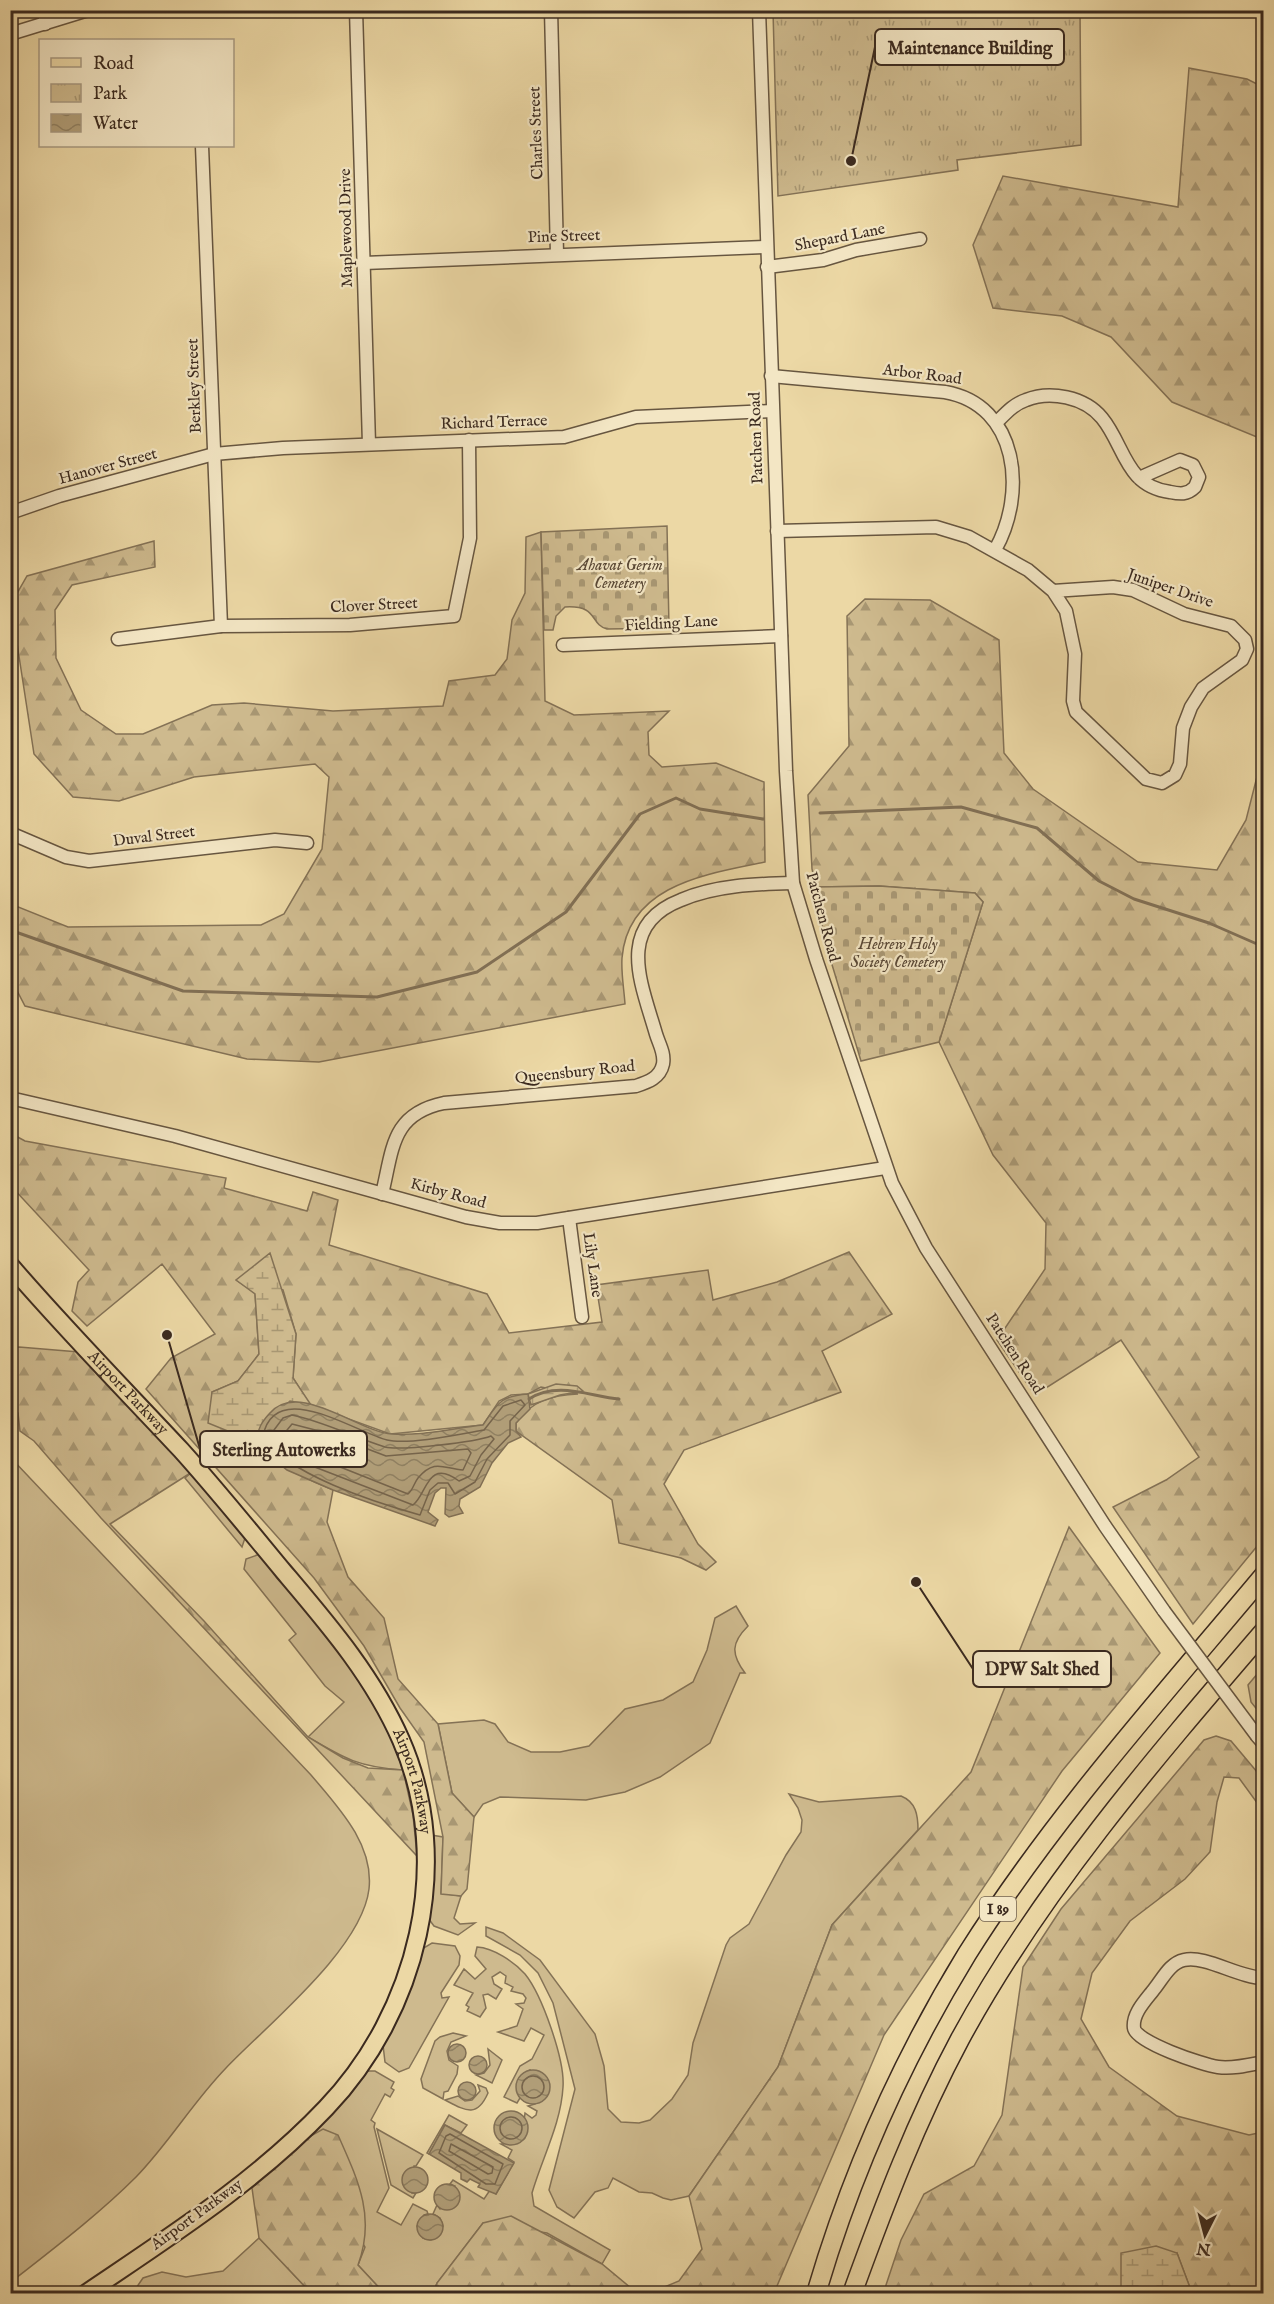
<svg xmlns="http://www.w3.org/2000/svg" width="1274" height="2304" font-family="'IM FELL English',serif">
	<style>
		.green { fill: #ceba8e; stroke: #847256; stroke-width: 1.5 }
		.forest { fill: url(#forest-firs); stroke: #847256; stroke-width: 1.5 }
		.wetland { fill: url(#wetland-marsh); stroke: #847256; stroke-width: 1.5 }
		.cemetery { fill: url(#cemetery-stones); stroke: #847256; stroke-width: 1.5 }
		.park { fill: url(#park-tufts); stroke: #847256; stroke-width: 1.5 }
		.water { fill: url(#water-waves); stroke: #816f54; stroke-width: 1.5 }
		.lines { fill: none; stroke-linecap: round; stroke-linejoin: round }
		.shore { stroke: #76644b; stroke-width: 1.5 }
		.stream { stroke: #816f54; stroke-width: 3 }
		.minor-casing { stroke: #675640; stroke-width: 15 }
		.major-casing { stroke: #3b2a1f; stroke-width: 20 }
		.highway-casing { stroke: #3b2a1f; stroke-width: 21 }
		.minor { stroke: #f3e6c4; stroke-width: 12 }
		.major { stroke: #ecd8a5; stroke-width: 16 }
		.highway { stroke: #ecd8a5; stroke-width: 18 }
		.minor-bridge-casing { stroke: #675640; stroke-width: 15; stroke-linecap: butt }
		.minor-bridge { stroke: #f3e6c4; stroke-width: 12 }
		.labels { text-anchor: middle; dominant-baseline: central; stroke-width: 4.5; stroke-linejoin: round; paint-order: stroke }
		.shield { fill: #f3e6c4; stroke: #726250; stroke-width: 1.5 }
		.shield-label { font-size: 15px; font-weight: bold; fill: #3b2a1f }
		.street-label { font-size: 16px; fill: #3b2a1f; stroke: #f3e6c4 }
		.park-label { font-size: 16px; font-style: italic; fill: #584735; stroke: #f3e6c4 }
		.leader { fill: none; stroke: #3b2a1f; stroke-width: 2 }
		.callout-dot { fill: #3b2a1f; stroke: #f3e6c4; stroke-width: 2 }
		.callout { fill: #f3e6c4; stroke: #3b2a1f; stroke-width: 2 }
		.callout-label { font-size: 18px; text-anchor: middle; font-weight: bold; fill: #3b2a1f }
	</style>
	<defs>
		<pattern id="forest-firs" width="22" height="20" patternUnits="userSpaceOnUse" patternTransform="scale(1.5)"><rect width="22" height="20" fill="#ceba8e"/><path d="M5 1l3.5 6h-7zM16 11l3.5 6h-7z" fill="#a89773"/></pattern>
		<pattern id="wetland-marsh" width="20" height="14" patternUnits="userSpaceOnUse" patternTransform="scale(1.5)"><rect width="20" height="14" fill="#ceba8e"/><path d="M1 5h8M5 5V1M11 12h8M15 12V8" fill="none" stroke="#a89773"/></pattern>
		<pattern id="cemetery-stones" width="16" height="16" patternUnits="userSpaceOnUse" patternTransform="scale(1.5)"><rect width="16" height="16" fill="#ceba8e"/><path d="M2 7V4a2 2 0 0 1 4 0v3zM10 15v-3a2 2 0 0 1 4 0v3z" fill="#a89773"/></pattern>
		<pattern id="park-tufts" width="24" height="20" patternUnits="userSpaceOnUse" patternTransform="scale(1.5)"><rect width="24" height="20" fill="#ceba8e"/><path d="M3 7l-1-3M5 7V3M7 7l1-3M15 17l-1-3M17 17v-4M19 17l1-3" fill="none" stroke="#a89773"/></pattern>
		<pattern id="water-waves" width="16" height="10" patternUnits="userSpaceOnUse" patternTransform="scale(1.5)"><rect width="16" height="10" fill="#b09d77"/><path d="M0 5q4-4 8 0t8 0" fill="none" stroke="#908061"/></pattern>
	</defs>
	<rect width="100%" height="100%" fill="#ecd8a5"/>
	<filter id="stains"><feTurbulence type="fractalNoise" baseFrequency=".00333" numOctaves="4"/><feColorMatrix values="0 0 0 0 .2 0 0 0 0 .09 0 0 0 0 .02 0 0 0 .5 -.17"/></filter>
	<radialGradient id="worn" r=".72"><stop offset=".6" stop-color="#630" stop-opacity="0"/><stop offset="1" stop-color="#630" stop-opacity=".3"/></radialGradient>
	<g class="green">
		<path d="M11,1458L311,1775C338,1807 374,1844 369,1889C362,1949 267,2025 226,2068C193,2102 169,2143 136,2177C98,2215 53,2249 11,2282Z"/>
		<path d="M192,1472L246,1535L242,1547L185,1478Z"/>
		<path d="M260,1554C315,1621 376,1686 403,1770C359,1767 345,1759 308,1737L344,1702L325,1686L289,1640L296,1634L244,1569L246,1559Z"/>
		<path d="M736,1606L748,1626C731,1643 731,1654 745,1673H740L710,1743L660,1777L625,1792L586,1800L500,1797L483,1804L474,1817L452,1793L438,1724L484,1720L495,1724L508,1742L531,1752H560L589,1746L625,1709L663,1700L693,1682L707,1650L715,1618Z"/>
		<path d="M789,1794L819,1802L901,1796C916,1802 918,1815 918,1830L832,1925L778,2067L689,2196L671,2200L663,2198L652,2193L639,2192L613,2178L608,2188L595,2192L574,2218L557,2207L549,2190L575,2089L553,2003L538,1973L520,1955L486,1936V1927L503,1933L540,1960L595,2034L604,2066L608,2109L621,2122L639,2123L650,2120L672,2099L688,2075L693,2043L726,1945L730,1938L749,1924L786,1855L801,1832L802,1820L798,1808Z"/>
		<path d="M431,1835L443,1837L441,1893L461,1896L454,1918L460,1924L475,1923L458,1935L434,1926L428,1918Z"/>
		<path d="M432,1943L455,1946L460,1956L459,1965L441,1993L442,1998L449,1997L409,2068L399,2072L385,2062L383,2045L422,1949Z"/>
		<path d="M477,1947C494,1948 514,1962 525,1974C542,1995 565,2060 563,2087C561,2124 542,2158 532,2193L534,2206L610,2250L602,2264L547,2233L483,2223L437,2283L433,2293H384L358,2265L365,2247L300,2142L366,2071H375L394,2082L391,2088L394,2090L390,2097L385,2094L371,2120L375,2123L374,2127L389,2188L377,2212L401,2225L413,2204L427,2211L428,2214L424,2215L417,2226L423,2238L431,2240L443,2226L440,2218L433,2214L437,2205L440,2209L455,2186L450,2184L453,2180L484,2199L490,2190L496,2194L514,2162L508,2158L512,2150L501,2144C538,2141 521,2137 525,2113L532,2118L536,2115L537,2111L528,2106L535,2104L530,2070C518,2075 514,2086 520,2098L517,2103L504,2097L520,2066L532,2059L544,2035L531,2028L524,2041L498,2032L517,2026L523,2009L516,2004L524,2003L526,1998L523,1994L511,1991L513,1987L505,1983L506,1976L500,1972L492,1977L494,1984L502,1989L496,1999L488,1994L483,1995L486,2008L480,2017L467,2011L469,2007L466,2005L473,1993L454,1985L464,1969L475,1979L486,1969L475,1956Z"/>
		<path d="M453,2033L466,2036L451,2042L447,2051L449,2060L458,2066L457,2074L448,2091L444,2092L443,2099L423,2088L421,2079L435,2041L440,2037Z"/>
		<path d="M488,2049L502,2060L492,2083L476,2075L484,2073L490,2065Z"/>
		<path d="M478,2085L486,2088L488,2093C477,2118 466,2111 445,2100L458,2096L465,2101L472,2100L480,2091Z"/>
		<path d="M449,2115L467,2125L461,2133L445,2125L429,2154L427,2153Z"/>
		<path d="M377,2129L423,2155L416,2166H414L412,2193H416L413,2198L391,2185Z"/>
		<path d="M259,2238L311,2293L132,2294L143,2278L162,2272L186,2277L223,2271Z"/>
	</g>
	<g class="forest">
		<path d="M1189,68L1247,79L1263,87V487L1257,437L1172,402L1111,337L1062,316L993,308L973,245L1003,176L1178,207Z"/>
		<path d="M541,532L545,701L574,715L669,711L648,732L649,755L662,767L716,763L764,782L765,862C708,874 628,884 622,958C621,973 624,989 625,1004L319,1062L247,1059L25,1006L11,979V904L68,927L261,925L284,914L322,849L329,777L315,764L194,777L119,801L73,797L34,754L11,604L27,576L154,541L155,567L72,585L55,610L56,658L81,710L116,734H143L212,705L244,703L333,711L443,706L449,681L495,675L507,659L512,620L525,593L526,537Z"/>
		<path d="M865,599L930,600L999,640L1004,753L1033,789L1138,862L1217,870L1246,820L1263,753V1539L1193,1624L1113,1507L1166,1480L1199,1457L1121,1340L1035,1395L997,1340L1045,1269L1046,1223L993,1155L939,1042L983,902L975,893L879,886L816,887L812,869L808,795L849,746L847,616Z"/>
		<path d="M12,1134L25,1141L226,1178L224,1188L307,1211L313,1192L338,1200L329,1245L487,1294L509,1333L602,1322L596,1285L708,1270L713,1300L777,1282L849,1252L892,1314L822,1351L841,1392L684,1450L664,1484L698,1544L716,1562L706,1570L681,1558L619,1543L612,1500L516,1431V1423C531,1401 552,1395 578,1394L541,1387L528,1394L511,1395L499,1401L483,1425L390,1434L310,1405L293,1378L296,1334L283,1290L236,1280L255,1293L259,1354L238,1381L212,1392L240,1436L257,1438C278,1468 300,1476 333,1490L327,1522L348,1577L384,1618L398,1679L438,1724L452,1793L474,1817L467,1889L461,1896L441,1894L443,1837L424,1742L400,1708L364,1646L314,1578L146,1389L171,1358L215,1334L162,1264L87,1326L72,1311L78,1282L89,1270L11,1186Z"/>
		<path d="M19,1347L79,1352L192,1472L110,1524L204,1621L308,1737L343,1758L368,1768L403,1770L413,1815L417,1856L101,1518L34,1441L20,1431L18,1413L11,1404V1348Z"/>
		<path d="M1069,1527L1160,1653L1062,1771L884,2035L774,2293H650L679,2281L702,2249L689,2196L778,2067L832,1925L971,1772Z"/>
		<path d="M1263,1667V1717L1251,1702L1248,1685Z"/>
		<path d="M1216,1736L1231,1741L1263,1779V1811L1239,1778L1224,1777L1217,1802L1210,1852L1185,1879L1130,1921L1092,1973L1081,2019L1109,2067L1177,2116L1249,2135L1263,2132V2293H1192L1177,2253L1121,2291L1123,2293L883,2294L901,2240L924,2194L974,2166L1002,2115L1023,1967L1061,1909L1204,1740Z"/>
		<path d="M323,2129L338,2135C358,2180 376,2217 358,2265L384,2293H311L259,2238L252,2188L300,2142Z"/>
		<path d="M511,2216L602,2264L637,2293H433L437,2283L483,2223Z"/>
	</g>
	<g class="wetland">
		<path d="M270,1253L296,1334L293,1378L311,1405L290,1401L258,1432L257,1438L240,1436L208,1423L212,1392L238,1381L259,1354L255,1294L236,1280Z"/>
		<path d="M556,1384L577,1386L583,1391L560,1395L531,1405L528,1394Z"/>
		<path d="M1156,2246L1177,2253L1192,2293L1123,2294L1121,2291V2253Z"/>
	</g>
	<g class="cemetery">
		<path d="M667,526L669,628L607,629C589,624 599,605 565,607L556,616L553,630H544L541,532Z"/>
		<path d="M879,886L975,893L983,902L939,1042L861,1061L824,938L816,887Z"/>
	</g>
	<path class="park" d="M773,11H1080L1081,145L957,160L958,170L778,196Z"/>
	<g class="water">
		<path d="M528,1394L530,1409L516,1423V1431L521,1437L508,1443L492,1463L480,1487L460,1499L459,1506L463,1513L449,1517L445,1514L446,1488H441L435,1493L428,1512L438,1520L435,1526L333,1490L287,1470L269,1455L257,1438C258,1428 262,1422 269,1414C298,1379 358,1432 392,1434C422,1436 454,1428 483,1425C498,1403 500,1396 528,1394Z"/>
		<circle cx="457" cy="2053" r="9"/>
		<circle cx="478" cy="2065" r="9"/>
		<circle cx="533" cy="2087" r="17"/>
		<circle cx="467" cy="2091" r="9"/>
		<circle cx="511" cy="2128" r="17"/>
		<path d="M445,2125L514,2163L496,2194L478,2187L480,2184L470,2179L467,2182L461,2179V2173L429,2154Z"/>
		<circle cx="415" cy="2180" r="13"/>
		<circle cx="447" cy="2197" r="13"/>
		<circle cx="430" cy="2227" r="13"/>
	</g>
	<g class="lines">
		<g class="shore">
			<path d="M521,1400L525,1405L510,1421V1435L487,1459L475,1482L455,1494L448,1483H438L430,1490L420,1515C377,1503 285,1474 263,1436C275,1377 355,1432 387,1440C409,1445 461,1434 484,1430L503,1406Z"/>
			<path d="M292,1415C325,1422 353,1437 385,1447C400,1451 476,1442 491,1436L494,1439L481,1455L470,1476L459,1481C427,1457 427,1495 413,1505L294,1459L279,1445L271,1434L283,1418Z"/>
			<path d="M292,1424L323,1432L386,1456L468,1449L471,1453L463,1470C444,1469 435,1458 418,1478C414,1483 413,1490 408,1494L300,1451L283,1435Z"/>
			<circle cx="533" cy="2087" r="11"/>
			<circle cx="511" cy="2128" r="11"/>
			<path d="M450,2134L503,2164L495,2184H486L439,2153L446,2136Z"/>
			<path d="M451,2144L493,2167L492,2173L488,2174L449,2151Z"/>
		</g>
		<g class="stream">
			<path d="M820,813L961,807L1037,828L1099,881L1134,899L1209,923L1257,944L1264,950"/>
			<path d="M10,930L183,991L377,997L477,972L566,912L640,814L676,798L700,809L763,819"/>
			<path d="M529,1399C557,1381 589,1396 619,1399"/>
		</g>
		<g class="minor-casing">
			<g id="minor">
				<path d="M356,10L369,444"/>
				<path d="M551,10L557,254"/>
				<path d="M759,10L786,771L793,883L816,959L892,1183L926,1248L1105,1526L1164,1611"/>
				<path d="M45,24V10"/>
				<path d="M10,34L88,10"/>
				<path d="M202,146L221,626"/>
				<path d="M364,263L766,247"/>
				<path d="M767,267L823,260L856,250L920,239"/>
				<path d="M771,376L945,392C1019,405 1027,494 995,550"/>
				<path d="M997,422C1006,413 1014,404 1026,400C1050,390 1085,397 1102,418C1125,446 1125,486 1170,492C1180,494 1187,495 1195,487L1199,477L1193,465L1180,460L1139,478"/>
				<path d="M10,513L59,496L214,454L283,448L564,437L636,417L772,411"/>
				<path d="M777,531L936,527L969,537L1028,570L1053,591L1066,611L1075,654L1073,701L1076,712L1146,779L1162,783L1175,775L1180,764L1183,728L1191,707L1203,688L1242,660L1247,649L1245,640L1231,626L1184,614L1133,590L1113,587L1053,591"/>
				<path d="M118,639L221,626L350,625L454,616L470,538L469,440"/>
				<path d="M563,645L781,636"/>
				<path d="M10,833L66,857L89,861L275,840L307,843"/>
				<path d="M10,1098L175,1136L466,1217L500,1223H537L885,1168"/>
				<path d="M382,1194C393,1149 391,1114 444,1103L636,1086C648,1082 660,1078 663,1064C665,1053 659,1044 656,1034C642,985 614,926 681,900C716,885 756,884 793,883"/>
				<path d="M569,1218L582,1317"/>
				<path d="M1257,1736L1264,1744"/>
				<path d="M1264,1978C1239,1978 1206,1955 1184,1960C1170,1963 1163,1978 1155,1988C1147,1999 1132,2013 1134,2028C1135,2042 1203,2065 1218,2067C1233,2069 1249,2065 1264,2062"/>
			</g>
		</g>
		<g class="major-casing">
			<g id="major">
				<path id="s1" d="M10,1265C65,1329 124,1389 181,1450C217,1490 250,1531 284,1572C328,1624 373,1676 401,1740C455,1863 417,2013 326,2108C256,2182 169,2237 85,2294"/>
			</g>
		</g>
		<g class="highway-casing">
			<g id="highway">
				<path d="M816,2294C851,2174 902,2060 967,1954C1052,1819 1161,1698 1264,1575"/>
				<path d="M852,2294C884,2206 916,2121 960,2039C1041,1890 1154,1759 1264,1631"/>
			</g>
		</g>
		<use href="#minor" class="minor"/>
		<use href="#major" class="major"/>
		<use href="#highway" class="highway"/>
		<g class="minor-bridge-casing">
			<path id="minor-bridge" d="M1164,1611L1257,1736"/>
		</g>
		<use href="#minor-bridge" class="minor-bridge"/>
	</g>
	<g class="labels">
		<rect class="shield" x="980" y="1897" width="36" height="24" rx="4.5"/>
		<g class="shield-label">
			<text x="998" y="1909">I 89</text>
		</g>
		<g class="street-label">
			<text transform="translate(537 133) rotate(-92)">Charles Street</text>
			<text transform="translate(347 228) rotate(-91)">Maplewood Drive</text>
			<text transform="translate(564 237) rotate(-2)">Pine Street</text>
			<text transform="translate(840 238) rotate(-11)">Shepard Lane</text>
			<text transform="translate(922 375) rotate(7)">Arbor Road</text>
			<text transform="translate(195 386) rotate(-92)">Berkley Street</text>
			<text transform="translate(494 423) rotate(-2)">Richard Terrace</text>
			<text transform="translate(757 438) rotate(-92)">Patchen Road</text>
			<text transform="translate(108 467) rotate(-15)">Hanover Street</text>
			<text transform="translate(1170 589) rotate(19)">Juniper Drive</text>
			<text transform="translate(374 606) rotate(-3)">Clover Street</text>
			<text transform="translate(671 624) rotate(-3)">Fielding Lane</text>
			<text transform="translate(154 837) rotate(-7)">Duval Street</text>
			<text transform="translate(822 917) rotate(75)">Patchen Road</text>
			<text transform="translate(575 1073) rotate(-6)">Queensbury Road</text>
			<text transform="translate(448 1194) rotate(15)">Kirby Road</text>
			<text transform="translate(592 1265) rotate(82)">Lily Lane</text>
			<text transform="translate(1014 1354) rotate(57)">Patchen Road</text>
			<text stroke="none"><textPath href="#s1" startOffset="174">Airport Parkway</textPath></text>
			<text stroke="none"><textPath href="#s1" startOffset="660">Airport Parkway</textPath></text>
			<text transform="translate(197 2215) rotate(-36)">Airport Parkway</text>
		</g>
		<g class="park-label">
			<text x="620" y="566">Ahavat Gerim<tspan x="620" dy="18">Cemetery</tspan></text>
			<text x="898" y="945">Hebrew Holy<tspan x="898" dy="18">Society Cemetery</tspan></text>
		</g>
	</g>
	<path class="leader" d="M851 161L875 47M167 1335L200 1449M916 1582L973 1669"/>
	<g class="callout-dot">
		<circle cx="851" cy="161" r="6"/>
		<circle cx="167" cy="1335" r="6"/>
		<circle cx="916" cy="1582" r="6"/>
	</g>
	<g class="callout">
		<rect x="875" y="29" width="189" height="36" rx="6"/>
		<rect x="200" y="1431" width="167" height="36" rx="6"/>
		<rect x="973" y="1651" width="138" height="36" rx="6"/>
	</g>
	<g class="callout-label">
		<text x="970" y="54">Maintenance Building</text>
		<text x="284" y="1456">Sterling Autowerks</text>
		<text x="1042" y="1675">DPW Salt Shed</text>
	</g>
	<rect width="1274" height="2304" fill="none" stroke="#ecd8a5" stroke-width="36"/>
	<rect x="12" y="12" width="1250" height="2280" fill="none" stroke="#3b2a1f" stroke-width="3"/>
	<rect x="18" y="18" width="1238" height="2268" fill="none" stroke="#3b2a1f" stroke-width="1.5"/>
	<rect x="39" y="39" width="195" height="108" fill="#f3e6c4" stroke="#a99b82" stroke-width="1.5"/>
	<rect x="51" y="58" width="30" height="9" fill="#ecd8a5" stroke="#a99b82" stroke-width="1.5"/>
	<text x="93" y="69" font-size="18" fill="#3b2a1f">Road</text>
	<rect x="51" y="84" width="30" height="18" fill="url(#park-tufts)" stroke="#a99b82" stroke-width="1.5"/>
	<text x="93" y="99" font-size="18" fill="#3b2a1f">Park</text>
	<rect x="51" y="114" width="30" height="18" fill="url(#water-waves)" stroke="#a99b82" stroke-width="1.5"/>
	<text x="93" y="129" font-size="18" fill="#3b2a1f">Water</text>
	<g transform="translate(1205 2235) rotate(186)" stroke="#f3e6c4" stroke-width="4.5" paint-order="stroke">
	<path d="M0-4.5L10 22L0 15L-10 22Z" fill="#3b2a1f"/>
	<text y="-9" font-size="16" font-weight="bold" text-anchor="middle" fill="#3b2a1f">N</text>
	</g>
	<rect width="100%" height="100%" filter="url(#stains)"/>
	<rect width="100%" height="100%" fill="url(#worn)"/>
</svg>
